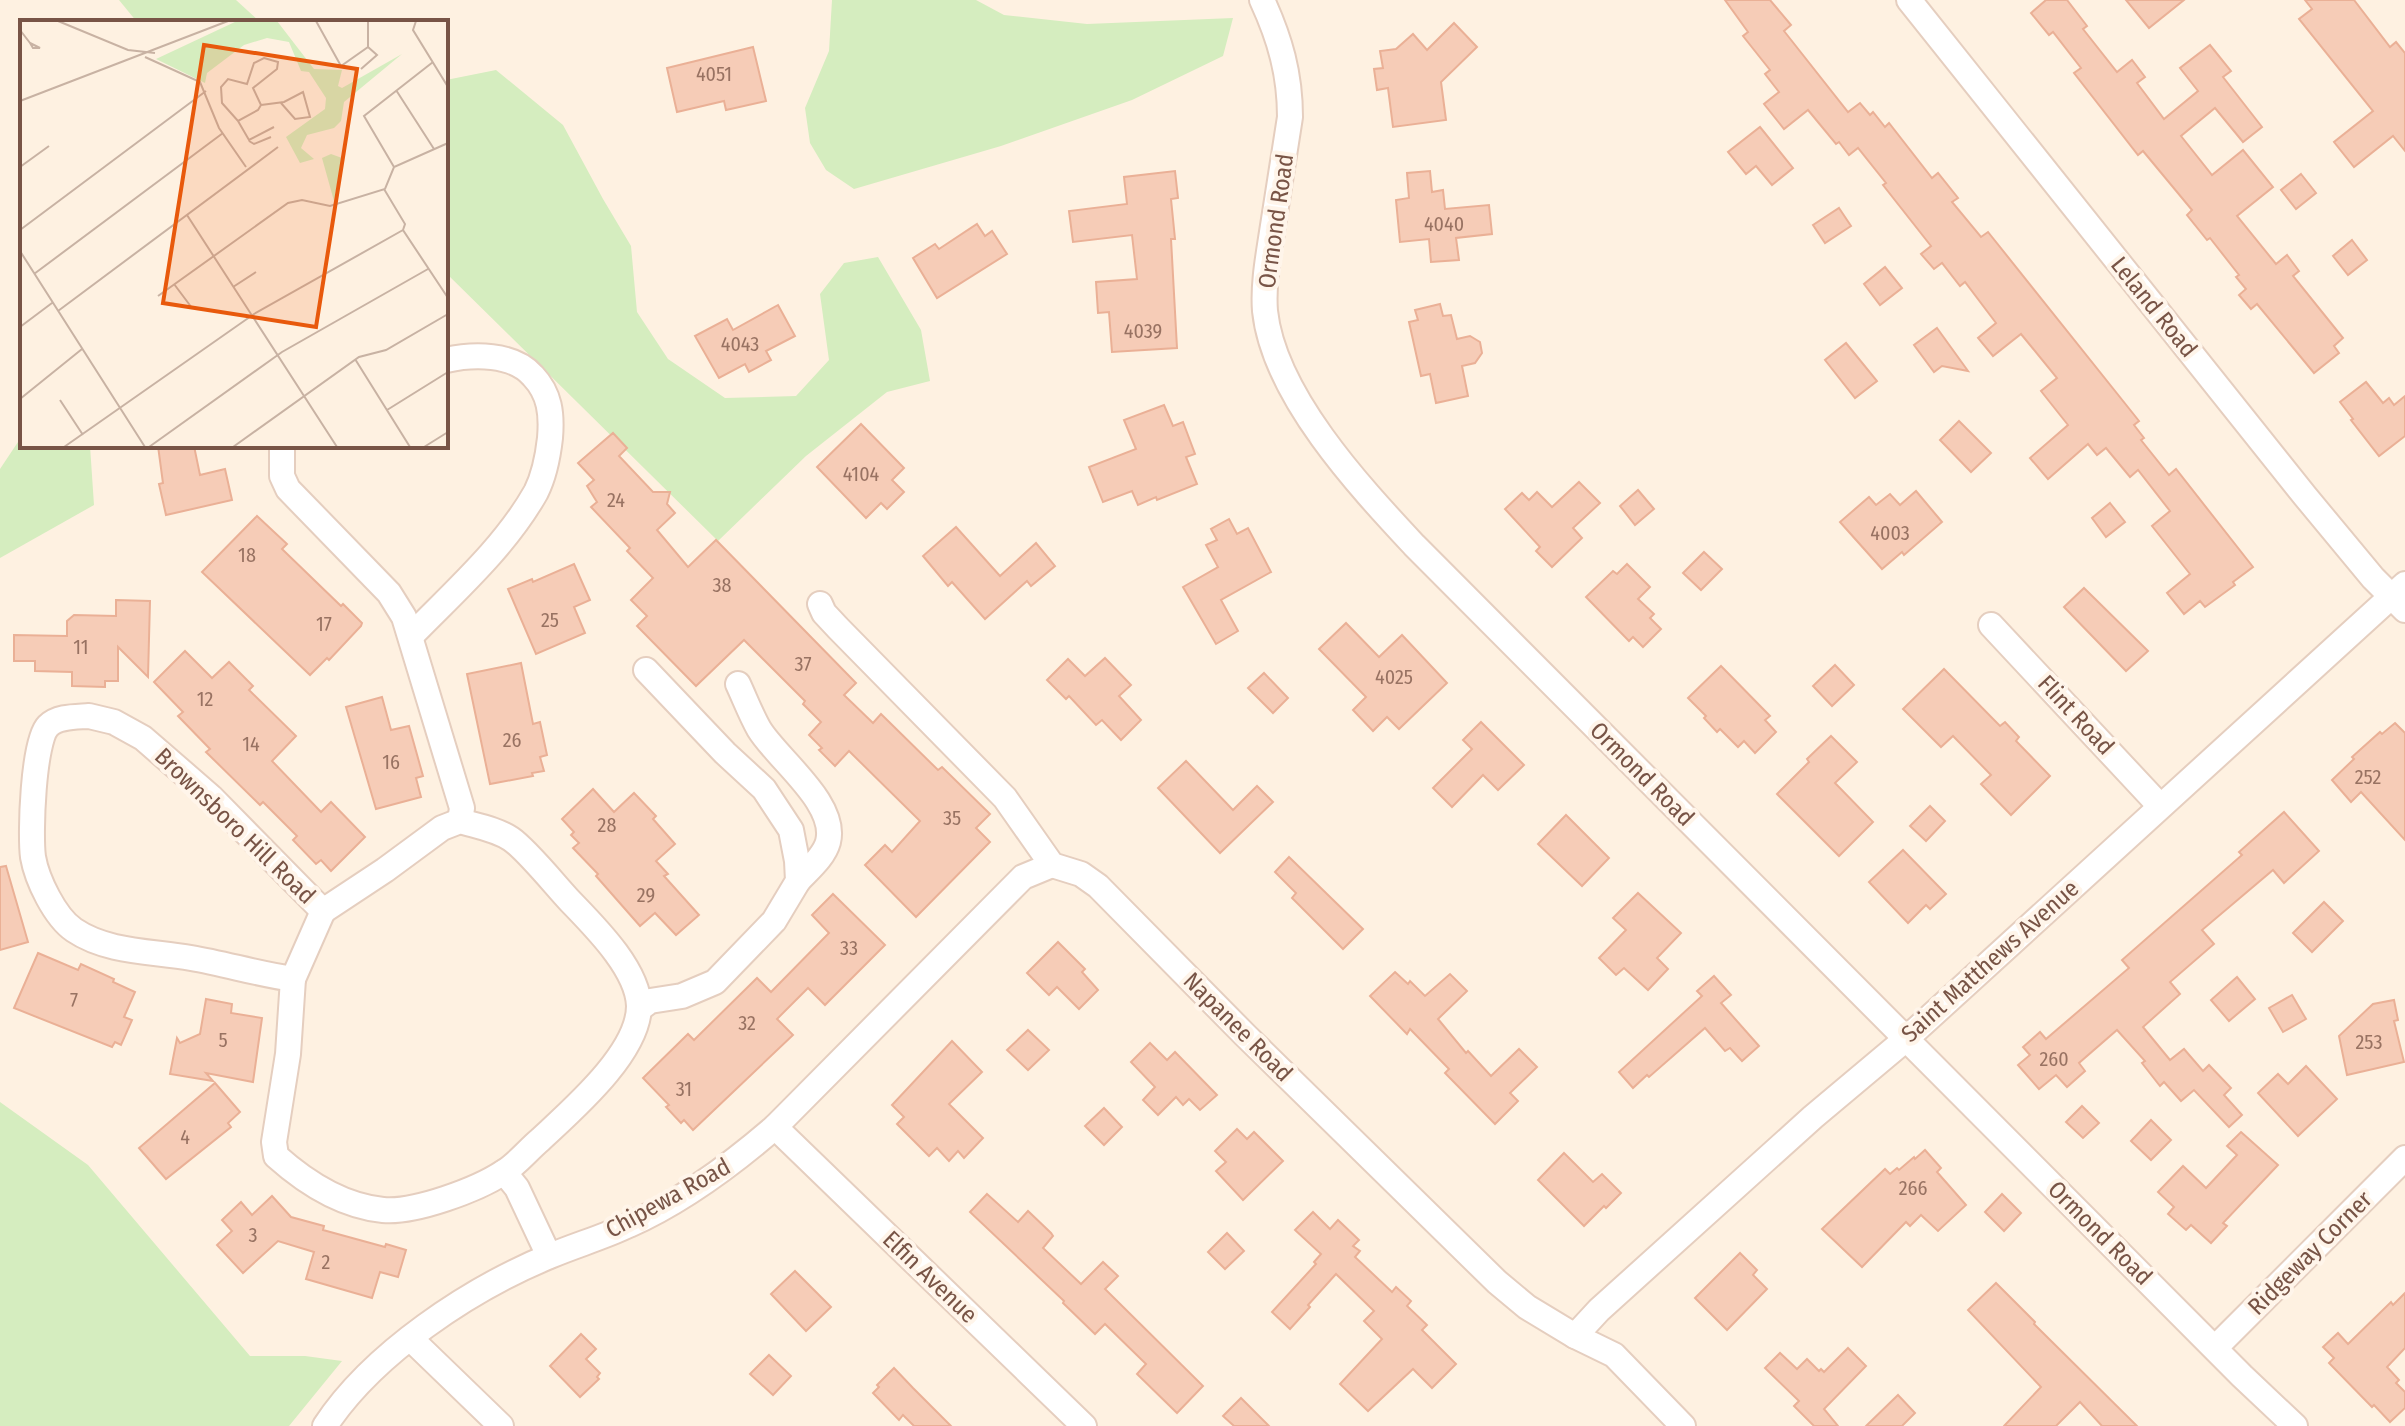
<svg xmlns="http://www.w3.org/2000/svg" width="2405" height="1426" font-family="'Fira Sans Condensed',sans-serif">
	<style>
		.green { fill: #d5edbf }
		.building { fill: #f6ccb7; stroke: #eab096; stroke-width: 2 }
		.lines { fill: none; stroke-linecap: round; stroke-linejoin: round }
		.minor-casing { stroke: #e5cebf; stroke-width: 28 }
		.minor { stroke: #fff; stroke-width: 24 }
		.labels { text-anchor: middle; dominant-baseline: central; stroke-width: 8; stroke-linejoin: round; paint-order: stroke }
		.number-label { font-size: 20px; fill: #987262 }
		.street-label { font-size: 24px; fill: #785446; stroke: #fff5ea }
		.inset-road { fill: none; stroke: #c8b2a3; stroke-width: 2 }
		.view { fill: #e8590c; fill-opacity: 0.15; stroke: #e8590c; stroke-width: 4 }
		.inset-edge { fill: none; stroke: #785446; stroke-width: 4 }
	</style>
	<rect width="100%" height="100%" fill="#fef1e1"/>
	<g class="green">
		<path d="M119,0H236L260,22H137Z"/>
		<path d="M832,0H976L1004,15L1087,24L1233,18L1223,56L1132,100L1001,146L854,189L826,170L810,143L805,108L829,51Z"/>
		<path d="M496,70L563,125L603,199L631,246L637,312L668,359L725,398L796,396L829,360L820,294L844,263L878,257L921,330L930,381L887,392L806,456L718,541L446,273V80Z"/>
		<path d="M22,436V446H90L94,505L0,558V469Z"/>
		<path d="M0,1102L88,1165L250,1356H305L342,1361L289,1426H0Z"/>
	</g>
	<g class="building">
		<path d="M1725,0H1770L1791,25L1784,31L1848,112L1860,103L1870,115L1873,112L1885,127L1889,123L1932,178L1938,173L1958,198L1952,202L1981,237L1988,232L2139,421L2134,425L2144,438L2141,440L2169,475L2176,469L2253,567L2233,582L2235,585L2205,607L2200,601L2184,614L2167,593L2190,574L2152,526L2170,511L2138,470L2130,477L2106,448L2097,455L2088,444L2048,479L2030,458L2068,425L2041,391L2057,378L2021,334L1993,356L1978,338L1996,323L1965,282L1960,286L1942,263L1934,269L1921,254L1931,246L1883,185L1886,183L1858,148L1849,155L1839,142L1836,144L1808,110L1784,129L1764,104L1779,92L1765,74L1770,70L1743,36L1748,32Z"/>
		<path d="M2046,0H2067L2087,26L2083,29L2117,72L2132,60L2145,77L2137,83L2164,119L2198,91L2180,68L2210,45L2231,71L2223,77L2262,127L2243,142L2215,108L2181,136L2212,175L2243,150L2273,187L2237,216L2276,264L2287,255L2299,271L2293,276L2343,338L2334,346L2339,353L2314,373L2257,304L2251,309L2239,295L2246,289L2236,277L2239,275L2210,238L2207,240L2187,215L2192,210L2143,151L2138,155L2074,73L2081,68L2053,32L2049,35L2031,13Z"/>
		<path d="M2126,0H2184L2149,28Z"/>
		<path d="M2305,0H2354L2390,47L2396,42L2405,53V151L2393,136L2354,167L2334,142L2373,111L2299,19L2312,9Z"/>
		<path d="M1454,23L1477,47L1441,82L1446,120L1393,127L1388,88L1377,90L1374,69L1383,68L1380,51L1396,49L1413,34L1427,50Z"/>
		<path d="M753,47L766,101L726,110L724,101L677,112L667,68Z"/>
		<path d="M1760,127L1793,168L1772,185L1756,166L1746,174L1728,152Z"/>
		<path d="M1175,171L1178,198L1171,199L1175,239H1171L1177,348L1112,352L1109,312L1098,313L1096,282L1137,279L1132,235L1073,242L1069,211L1127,204L1124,177Z"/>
		<path d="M1430,171L1432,192L1443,190L1445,209L1489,205L1492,234L1456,238L1459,260L1431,262L1429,239L1400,242L1396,200L1409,198L1407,173Z"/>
		<path d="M2301,174L2316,193L2296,209L2281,190Z"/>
		<path d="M1839,208L1851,226L1825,243L1813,225Z"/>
		<path d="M977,224L985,236L992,231L1007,254L937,298L913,258L935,244L939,249Z"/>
		<path d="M2352,240L2367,260L2348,275L2333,256Z"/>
		<path d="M1885,267L1902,288L1880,305L1864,284Z"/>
		<path d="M1440,304L1443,316L1451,315L1457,339L1470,336L1480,342L1482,353L1475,363L1462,366L1468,396L1436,403L1430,374L1421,376L1409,322L1418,320L1415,310Z"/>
		<path d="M778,305L795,336L766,351L771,360L749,372L745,364L719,378L695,336L727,319L733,330Z"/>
		<path d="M1937,328L1968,371L1942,366L1934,372L1914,345Z"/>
		<path d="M1846,343L1877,381L1855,398L1825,360Z"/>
		<path d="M2366,382L2383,403L2389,398L2394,405L2405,396V436L2379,456L2351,420L2353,419L2340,402Z"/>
		<path d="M1164,405L1173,426L1183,422L1195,454L1186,457L1197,484L1157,500L1156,497L1138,505L1132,491L1103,502L1089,467L1136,449L1124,420Z"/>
		<path d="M1959,421L1991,453L1971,472L1940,440Z"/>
		<path d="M861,424L904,468L892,480L904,492L887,509L881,503L866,518L817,467Z"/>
		<path d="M613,433L627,448L619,456L653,492H670L667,504L675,513L657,530L688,567L716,540L856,683L844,695L873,723L881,714L938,770L942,767L990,814L976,828L990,842L916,917L865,865L885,845L892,852L920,821L849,751L835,766L819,750L822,748L809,735L821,722L803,704L805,701L744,640L696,686L637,626L647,616L631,600L653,578L627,551L630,548L591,507L597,502L587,486L594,480L578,463Z"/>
		<path d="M158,446H194L200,475L225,469L232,500L166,515L159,484L163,483Z"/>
		<path d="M1579,482L1600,503L1573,528L1582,538L1552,567L1536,551L1540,547L1505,509L1522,493L1529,500L1537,492L1552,507Z"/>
		<path d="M1638,490L1654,509L1635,525L1620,506Z"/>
		<path d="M1916,491L1942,522L1904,555L1902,552L1882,569L1840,522L1869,497L1876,505L1890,494L1900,505Z"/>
		<path d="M2110,503L2125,522L2106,537L2092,518Z"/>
		<path d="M257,516L287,544L282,549L341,606L343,604L362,623L361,626L329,660L327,658L310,675L202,572Z"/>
		<path d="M1229,519L1237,534L1248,528L1271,572L1221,600L1238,631L1216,644L1183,587L1218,567L1206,545L1217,540L1211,529Z"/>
		<path d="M956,527L1000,576L1036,543L1055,566L1031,586L1027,581L985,619L952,582L948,586L923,556Z"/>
		<path d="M1704,552L1722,569L1701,590L1683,573Z"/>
		<path d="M574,564L590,600L574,607L585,633L536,654L508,589L532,579L533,582Z"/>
		<path d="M1627,564L1650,587L1638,599L1654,614L1650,618L1661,629L1643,647L1633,637L1629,641L1586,597L1613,571L1617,574Z"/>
		<path d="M2084,588L2148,651L2126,671L2064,607Z"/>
		<path d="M116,600L150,601L148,677L118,647V681H105V687L72,686V672L35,671V661H14V635L67,636V621L74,615L116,616Z"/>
		<path d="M1346,623L1379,657L1402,635L1447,683L1399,729L1387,717L1373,731L1353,710L1366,697L1319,649Z"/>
		<path d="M185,651L212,678L229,662L253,686L249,690L296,736L272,761L321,812L331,802L365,837L331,871L321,860L316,864L293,840L297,836L263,802L260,805L206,752L210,749L178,716L183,712L154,682Z"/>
		<path d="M1105,658L1131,685L1119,696L1141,720L1121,740L1102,720L1096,725L1069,696L1066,699L1047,680L1068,659L1085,676Z"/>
		<path d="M521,663L533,724L540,722L547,755L540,757L544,771L532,773L533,776L490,784L467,674Z"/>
		<path d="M1835,665L1854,685L1832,706L1813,686Z"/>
		<path d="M1721,666L1770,716L1765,720L1776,732L1755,753L1744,741L1738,747L1720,729L1717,732L1704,718L1706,716L1688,698Z"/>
		<path d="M1944,669L2000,726L2005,722L2019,737L2016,741L2050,776L2011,815L1981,784L1991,775L1953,736L1941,747L1903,709Z"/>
		<path d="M1264,673L1288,698L1273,713L1248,688Z"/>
		<path d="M382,697L391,730L409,726L423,776L416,778L421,797L376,809L346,707Z"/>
		<path d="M1481,722L1524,765L1498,790L1483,775L1452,807L1433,788L1472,749L1463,740Z"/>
		<path d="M2395,723L2405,733V840L2361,792L2351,802L2332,780L2354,759L2352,757L2380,732L2382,734Z"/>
		<path d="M1831,736L1857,762L1835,783L1873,822L1839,856L1777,794L1809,762L1807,759Z"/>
		<path d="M1186,761L1233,810L1257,786L1273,802L1220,853L1158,788Z"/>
		<path d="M593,789L614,812L634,793L656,816L653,819L675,844L656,861L668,874L664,876L699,915L676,935L655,913L640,926L596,876L598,874L573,848L579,843L571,835L574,832L562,819Z"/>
		<path d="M1930,806L1945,821L1926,841L1910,826Z"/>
		<path d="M2284,812L2319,851L2284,883L2273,870L2202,930L2214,944L2170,982L2180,994L2143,1027L2170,1060L2184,1049L2203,1071L2209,1065L2231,1088L2224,1095L2242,1115L2229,1127L2194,1090L2181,1101L2164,1082L2160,1086L2142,1063L2145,1061L2117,1030L2079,1063L2085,1071L2067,1087L2056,1075L2039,1089L2018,1065L2030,1055L2023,1047L2040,1032L2046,1039L2129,968L2122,960L2242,855L2239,852Z"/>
		<path d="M1566,815L1609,858L1582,886L1538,844Z"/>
		<path d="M1903,850L1946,894L1930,909L1926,905L1908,923L1869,882Z"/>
		<path d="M1289,857L1363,929L1343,949L1292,898L1296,893L1275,872Z"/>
		<path d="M6,866L28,942L0,950V867Z"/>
		<path d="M1638,893L1681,933L1657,958L1668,969L1648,990L1624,968L1616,975L1599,958L1626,930L1613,918Z"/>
		<path d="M833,894L885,945L825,1005L808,988L777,1019L793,1035L693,1130L684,1120L681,1123L666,1107L669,1105L643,1078L688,1034L694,1040L757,978L771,992L829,933L812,915Z"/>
		<path d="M2324,902L2343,921L2312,952L2293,933Z"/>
		<path d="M1058,942L1085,969L1082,972L1098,990L1079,1009L1057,987L1049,995L1027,973Z"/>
		<path d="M38,953L78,970L81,964L114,979L113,982L135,992L124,1017L132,1020L121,1045L115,1042L112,1047L14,1008Z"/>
		<path d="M1395,972L1408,984L1410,981L1425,996L1450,974L1467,991L1438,1019L1466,1053L1468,1051L1491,1076L1519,1049L1537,1067L1510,1093L1518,1101L1495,1124L1445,1073L1449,1069L1410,1029L1407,1034L1370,996Z"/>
		<path d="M1714,976L1731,995L1721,1003L1759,1046L1742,1061L1730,1048L1725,1051L1705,1028L1649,1077L1647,1075L1633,1088L1619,1072L1702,996L1697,991Z"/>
		<path d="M2237,977L2255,999L2229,1021L2211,1000Z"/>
		<path d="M2292,995L2306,1019L2283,1032L2269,1008Z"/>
		<path d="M206,999L232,1004L231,1013L262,1018L253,1082L206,1073L213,1081L170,1074L177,1038L180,1043L200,1034Z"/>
		<path d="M2394,1000L2398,1020L2394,1021L2404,1062L2347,1075L2339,1036L2373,1004Z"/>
		<path d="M1028,1030L1049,1050L1028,1070L1007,1050Z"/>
		<path d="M952,1041L982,1072L949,1104L983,1138L964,1158L958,1151L949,1161L937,1148L929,1156L897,1124L904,1117L892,1105Z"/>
		<path d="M1150,1043L1167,1060L1175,1052L1217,1095L1200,1110L1189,1099L1183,1105L1176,1097L1158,1115L1143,1100L1155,1087L1131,1062Z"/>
		<path d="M2306,1066L2337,1099L2298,1136L2258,1093L2278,1074L2288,1084Z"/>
		<path d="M215,1083L240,1112L228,1123L231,1127L166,1179L139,1148Z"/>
		<path d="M2082,1106L2099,1123L2083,1138L2066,1122Z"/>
		<path d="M1104,1108L1122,1127L1104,1145L1085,1126Z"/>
		<path d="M2151,1120L2171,1140L2151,1160L2131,1141Z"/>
		<path d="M1237,1129L1247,1139L1254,1132L1283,1161L1243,1200L1216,1171L1226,1162L1215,1151Z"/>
		<path d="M2241,1132L2278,1165L2223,1223L2227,1226L2211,1243L2191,1225L2186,1230L2168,1214L2174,1207L2158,1192L2183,1166L2206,1188L2237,1155L2227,1146Z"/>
		<path d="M1925,1150L1941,1168L1937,1172L1966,1205L1938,1231L1921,1215L1910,1226L1906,1222L1862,1267L1822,1229L1885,1169L1890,1174L1897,1168L1899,1170L1914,1157L1915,1159Z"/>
		<path d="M1564,1153L1593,1182L1602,1174L1621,1193L1606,1208L1604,1206L1584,1226L1538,1180Z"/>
		<path d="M987,1194L1018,1222L1028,1211L1051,1233L1053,1236L1043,1248L1081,1284L1103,1262L1118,1276L1105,1289L1203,1386L1177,1413L1137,1374L1146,1364L1105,1324L1095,1334L1063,1303L1064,1301L970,1212Z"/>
		<path d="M2002,1194L2021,1213L2004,1231L1985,1212Z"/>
		<path d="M272,1196L291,1217L324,1226L323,1230L385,1247L386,1244L406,1250L398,1277L380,1272L372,1298L306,1279L314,1252L278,1241L243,1273L217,1245L232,1231L222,1220L241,1202L252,1215Z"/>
		<path d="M1313,1212L1330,1229L1338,1220L1359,1240L1353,1246L1360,1251L1355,1257L1392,1292L1396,1287L1411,1301L1407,1306L1427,1325L1422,1330L1456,1364L1432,1388L1413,1369L1368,1411L1340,1384L1382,1339L1364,1321L1374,1311L1336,1274L1308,1305L1310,1307L1290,1329L1272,1312L1316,1264L1314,1262L1321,1254L1295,1230Z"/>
		<path d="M1227,1233L1244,1251L1225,1269L1208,1252Z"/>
		<path d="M1740,1253L1757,1270L1753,1275L1767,1289L1727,1330L1695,1298Z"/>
		<path d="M795,1271L831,1307L806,1331L771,1294Z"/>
		<path d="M1996,1283L2035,1322L2034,1324L2137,1426H2102L2080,1402L2056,1426H2004L2041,1387L1968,1310Z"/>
		<path d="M2405,1293V1348L2387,1367L2399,1380L2396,1383L2405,1392V1408L2390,1422L2374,1405L2372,1407L2329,1363L2334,1358L2323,1347L2338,1333L2348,1344L2391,1302L2393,1305Z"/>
		<path d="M581,1334L596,1349L586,1359L600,1373L597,1377L599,1379L580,1397L550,1366Z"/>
		<path d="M1848,1348L1866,1366L1824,1409L1838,1426H1814L1794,1406L1799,1401L1765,1368L1780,1353L1797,1369L1807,1359L1819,1371L1821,1369L1824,1372Z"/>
		<path d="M769,1355L791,1376L773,1395L750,1374Z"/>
		<path d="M894,1368L913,1388L951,1426H914L903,1415L899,1420L873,1393L879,1387L877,1385Z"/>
		<path d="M1898,1395L1915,1413L1902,1426H1866Z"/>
		<path d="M1241,1398L1269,1426H1234L1223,1416Z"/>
	</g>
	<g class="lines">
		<g class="minor-casing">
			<g id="minor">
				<path d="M1262,0C1280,39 1290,74 1290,117C1284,155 1278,194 1272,232C1268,258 1263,285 1265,311C1274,395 1359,486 1414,545L2242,1376L2295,1426"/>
				<path d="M1909,0L2305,496L2373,578L2405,610"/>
				<path d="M282,446V476L288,489L389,593L404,617L462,808L460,821"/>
				<path d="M820,604L824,613L838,628L1005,798L1052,865L1081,874L1098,886L1245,1035L1497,1282L1527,1307L1575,1336L1614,1355L1683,1426"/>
				<path d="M1991,625L2160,806"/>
				<path d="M411,636C455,591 505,547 536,492C544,476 548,456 550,438C552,414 550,394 533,376C513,353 473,354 446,360"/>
				<path d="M738,684C745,699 751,715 759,729C777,759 838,803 828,842C824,857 808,870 798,881"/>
				<path d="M89,716L114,722L143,738L211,797L323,911L385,870L442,828L460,821C477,826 496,829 511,839C527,850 555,885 570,901C594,926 638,969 639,1006C639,1053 572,1110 540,1140C528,1150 517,1164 504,1172C477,1190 414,1213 383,1210C343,1206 305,1182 276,1156L274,1142L288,1054L293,979C258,974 226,964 191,958C153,951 108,953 74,930C55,917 37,880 33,857C30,835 33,741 48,726C58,716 76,717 89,716Z"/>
				<path d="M293,979L323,911"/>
				<path d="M639,1009L650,1001L682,996L715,982L774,921L798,881L797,861L791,830L764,789L725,753L646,670"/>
				<path d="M775,1127L1084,1426"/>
				<path d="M504,1172L517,1188L549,1256"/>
				<path d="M1575,1336L1599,1310L1813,1117L1906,1039L2405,584"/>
				<path d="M411,1339L501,1426"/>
				<path d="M2215,1348L2405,1158"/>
				<path d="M325,1426C373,1353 470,1289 550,1256C576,1245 604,1237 629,1225C683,1201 731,1165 775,1127L1023,877L1052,865"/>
			</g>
		</g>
		<use href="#minor" class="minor"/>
	</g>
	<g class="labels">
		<g class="number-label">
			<text x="714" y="74">4051</text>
			<text x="1444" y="224">4040</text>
			<text x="1143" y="331">4039</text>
			<text x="740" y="344">4043</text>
			<text x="861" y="474">4104</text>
			<text x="616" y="500">24</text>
			<text x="1890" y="533">4003</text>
			<text x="247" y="555">18</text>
			<text x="722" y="585">38</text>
			<text x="550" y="620">25</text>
			<text x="324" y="624">17</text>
			<text x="81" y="647">11</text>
			<text x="803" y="664">37</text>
			<text x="1394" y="677">4025</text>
			<text x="205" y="699">12</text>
			<text x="512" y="740">26</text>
			<text x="251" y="744">14</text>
			<text x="391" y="762">16</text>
			<text x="2368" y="777">252</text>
			<text x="952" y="818">35</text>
			<text x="607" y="825">28</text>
			<text x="646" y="895">29</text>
			<text x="849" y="948">33</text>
			<text x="74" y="1000">7</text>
			<text x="747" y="1023">32</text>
			<text x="223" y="1040">5</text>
			<text x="2369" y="1042">253</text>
			<text x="2054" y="1059">260</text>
			<text x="684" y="1089">31</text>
			<text x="185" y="1137">4</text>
			<text x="1913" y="1188">266</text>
			<text x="253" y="1235">3</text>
			<text x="326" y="1262">2</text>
		</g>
		<g class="street-label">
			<text transform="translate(1276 221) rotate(-82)">Ormond Road</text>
			<text transform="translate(2154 307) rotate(51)">Leland Road</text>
			<text transform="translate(2076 715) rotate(47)">Flint Road</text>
			<text transform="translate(1642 774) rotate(45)">Ormond Road</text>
			<text transform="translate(235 826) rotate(44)">Brownsboro Hill Road</text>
			<text transform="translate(1990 961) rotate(-42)">Saint Matthews Avenue</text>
			<text transform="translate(1238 1027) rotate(45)">Napanee Road</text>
			<text transform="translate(668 1198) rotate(-29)">Chipewa Road</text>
			<text transform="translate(2100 1233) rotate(45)">Ormond Road</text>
			<text transform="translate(2310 1253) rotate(-45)">Ridgeway Corner</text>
			<text transform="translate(930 1277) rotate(44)">Elfin Avenue</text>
		</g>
	</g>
	<g transform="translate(20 20)">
		<rect width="428" height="428" fill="#fef1e1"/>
		<path d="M217,1H257L294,49L322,50L318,66L322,68L382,34L324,82L321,101L314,108L287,115L281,128L294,139L280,143L266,117L305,89L306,78L289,52L281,51L269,22L247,18L224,25L187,53L185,63L136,39ZM311,134L322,138L314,181L302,138Z" fill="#d5edbf"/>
		<path class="inset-road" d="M38,1L108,30L135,33M296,1L321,46L348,27V1M396,1L393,10L428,67M0,10L10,23L13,28H20L10,23M125,37L180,62L199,108L226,147M244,38L258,42L257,49L233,68L241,85L238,90L218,101L202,83L201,67L208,59L227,64L234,43ZM341,49L357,35L348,27M376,70L414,129M0,81L208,1M241,85L264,82L283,72L290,97L275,99L261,83M218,101L229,120L254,107M229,121L234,124L251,117M0,147L29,126M374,147L344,96L413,42M364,169L385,204L383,210L428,278M167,195L317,427M0,210L186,71M0,231L125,427M14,254L203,113M154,264L172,288M213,267L236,252M138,276L268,183L282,180L310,186L365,169L374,147L428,123M38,291L258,127M0,307L32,283M335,339L390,427M0,379L62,329M40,380L63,415M367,390L428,352M44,427L234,294L383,210M129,427L262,332L408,249M213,427L339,337L366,330L428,294M404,427L428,412"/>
		<path class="view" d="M184,25L337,49L296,307L143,283Z"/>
		<rect width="428" height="428" class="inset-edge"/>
	</g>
</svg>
